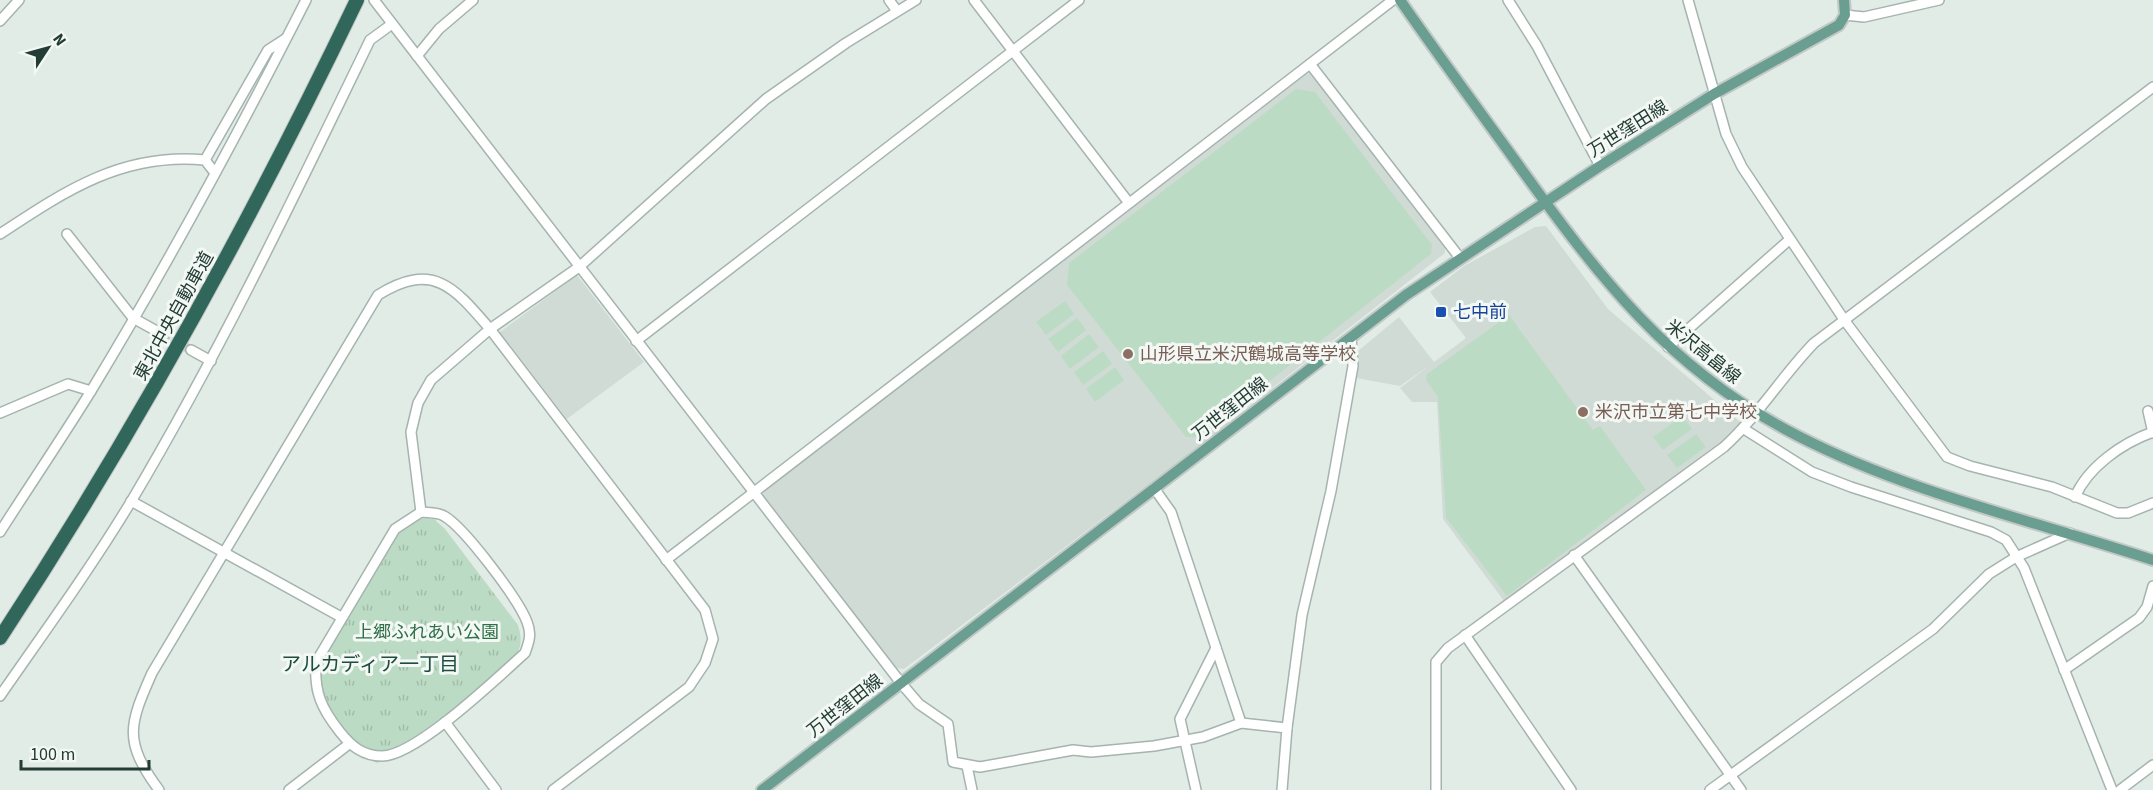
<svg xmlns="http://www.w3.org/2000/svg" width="2153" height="790" font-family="'Source Sans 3','Noto Sans JP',sans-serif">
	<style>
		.built { fill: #d1dbd6 }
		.grass { fill: #bcdbc4 }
		.park { fill: url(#park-tufts) }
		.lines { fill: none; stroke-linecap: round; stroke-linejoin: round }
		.minor-tunnel { stroke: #bcc9c3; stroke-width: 9; stroke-dasharray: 9 4.5; stroke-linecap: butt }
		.minor-casing { stroke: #a5b4ae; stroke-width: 12 }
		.major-casing { stroke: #c1c8c6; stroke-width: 14 }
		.highway-casing { stroke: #c1c8c6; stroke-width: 16 }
		.minor { stroke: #fff; stroke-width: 9 }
		.major { stroke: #699e90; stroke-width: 10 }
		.highway { stroke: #31665a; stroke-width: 14 }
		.transit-dot { fill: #1a4fb4; stroke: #f3f8f5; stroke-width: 2 }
		.education-dot { fill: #8d6e63; stroke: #f3f8f5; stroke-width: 2 }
		.labels { text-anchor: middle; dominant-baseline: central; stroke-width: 6; stroke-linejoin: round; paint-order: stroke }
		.street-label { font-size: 18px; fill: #233c35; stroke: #f3f8f5 }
		.transit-label { font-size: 18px; fill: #164399; stroke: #f3f8f5; text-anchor: start }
		.education-label { font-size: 18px; fill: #785e54; stroke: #f3f8f5; text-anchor: start }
		.park-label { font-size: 18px; fill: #307048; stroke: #f3f8f5 }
		.neighbourhood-label { font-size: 20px; fill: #204d41; stroke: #f3f8f5 }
	</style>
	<defs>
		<pattern id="park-tufts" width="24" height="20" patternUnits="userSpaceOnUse" patternTransform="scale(1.5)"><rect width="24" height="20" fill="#bcdbc4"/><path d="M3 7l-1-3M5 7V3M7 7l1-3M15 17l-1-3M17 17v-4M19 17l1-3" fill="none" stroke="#a1bda9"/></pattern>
	</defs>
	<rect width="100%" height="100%" fill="#e2ece7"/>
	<g class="built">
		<path d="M1305,73L1314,74L1445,245V253L1188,454L904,669L896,668L763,497L764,489Z"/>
		<path d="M1546,226L1608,309L1740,422L1720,444L1504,601L1443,519L1437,402H1412L1400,388L1430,365L1400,386L1356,378L1358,351L1399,317L1434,362L1466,338L1430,292L1464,266L1535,227Z"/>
		<path d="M577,275L644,362L564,421L499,337L500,332Z"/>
	</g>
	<g class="grass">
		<path d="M1296,89L1315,92L1432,245L1431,254L1198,437H1186L1067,285L1069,263Z"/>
		<path d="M1065,301L1074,314L1046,335L1036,322Z"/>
		<path d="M1509,315L1593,430L1600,426L1646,490L1507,596L1446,518L1438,397L1426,380L1427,374Z"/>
		<path d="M1077,318L1086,330L1058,352L1048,339Z"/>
		<path d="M1089,334L1099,347L1070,369L1061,356Z"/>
		<path d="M1103,351L1112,364L1083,385L1074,372Z"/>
		<path d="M1115,367L1124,380L1095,402L1086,389Z"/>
		<path d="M1682,416L1692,429L1663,450L1653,437Z"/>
		<path d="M1696,434L1706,447L1677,468L1667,455Z"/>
	</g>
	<path class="park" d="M419,518L434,519L445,529L518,625C522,638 522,648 514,658L397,756L377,763C348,751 322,720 311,690L319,668L397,532Z"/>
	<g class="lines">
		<path class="minor-tunnel" d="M162,334L191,350"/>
		<g class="minor-casing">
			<g id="minor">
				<path d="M374,0L901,683L919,704L948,724L953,762L980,767L1073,750L1091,752L1154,746L1203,737L1241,723L1287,728"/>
				<path d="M889,0L897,11"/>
				<path d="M974,0L1129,203"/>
				<path d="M1508,0L1537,46L1600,166"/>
				<path d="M1688,0L1726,134L1742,167L1845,321L1947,457L1970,466L2052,487L2117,513H2128L2153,503"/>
				<path d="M1845,15L1864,17L1939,0"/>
				<path d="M0,21L19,0"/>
				<path d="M417,56L439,29L473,0"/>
				<path d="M1310,64L1460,258"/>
				<path d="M205,160L268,50L285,39"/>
				<path d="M0,234C65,191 123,152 205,160L215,173"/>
				<path d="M67,234L133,318L162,334"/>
				<path d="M636,341L1079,0"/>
				<path d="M1668,347L1789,240"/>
				<path d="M191,350L211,361"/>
				<path d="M2148,411L2153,433"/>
				<path d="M0,413L68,384L91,391"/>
				<path d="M1744,429L1812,472L1851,487L1991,532L2006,540L2024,568L2112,790"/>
				<path d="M1154,488L1171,512L1241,723"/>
				<path d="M2075,497C2088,467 2122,443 2153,432"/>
				<path d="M131,501L341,617"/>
				<path d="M421,512L411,432L418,403L431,380L490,329L579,267L766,99L846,43L916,0"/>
				<path d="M421,512C428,513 438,512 444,516C464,527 519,600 527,622C532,634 529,642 525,653C498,677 416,756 382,756C363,756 351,746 340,732C321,708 314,692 316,662L395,529Z"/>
				<path d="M0,532C30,485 62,438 91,391C168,264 239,132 306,0"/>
				<path d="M1574,555L1741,790"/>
				<path d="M666,560L1393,0"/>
				<path d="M1465,635L1571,790"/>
				<path d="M2064,670L2139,618L2147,607L2153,586"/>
				<path d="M0,696C45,631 91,568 132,500C220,352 295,195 370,40L392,24"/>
				<path d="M445,722L496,790"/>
				<path d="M967,766L972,790"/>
				<path d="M159,790C123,741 129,725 152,673L378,295C433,261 454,287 490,329L705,610L713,639L705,663L689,687L553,790"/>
				<path d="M289,790L349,744"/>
				<path d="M1196,790L1180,719L1216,648"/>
				<path d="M1282,790L1287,728L1302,615L1331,491L1353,366L1351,337"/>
				<path d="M1436,790V662L1448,648L1724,447C1758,416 1782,376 1814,343L2153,87"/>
				<path d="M1710,790L1933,629L1989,574L2016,557L2070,533"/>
				<path d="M2120,790L2153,765"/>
			</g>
		</g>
		<g class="major-casing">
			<g id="major">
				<path d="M1400,0C1438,55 1478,109 1517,163C1599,277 1669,370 1798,436C1909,493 2035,521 2153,560"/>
				<path d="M762,790L1406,295L1600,166L1714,94L1839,25L1845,15L1844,0"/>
			</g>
		</g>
		<g class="highway-casing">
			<path id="highway" d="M0,638C134,434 251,221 357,0"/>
		</g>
		<use href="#minor" class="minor"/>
		<use href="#major" class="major"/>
		<use href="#highway" class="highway"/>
	</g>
	<rect class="transit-dot" x="1435" y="306" width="12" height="12" rx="3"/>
	<g class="education-dot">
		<circle cx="1128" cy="354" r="6"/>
		<circle cx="1583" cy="412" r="6"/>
	</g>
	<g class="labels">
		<g class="street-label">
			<text transform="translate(1628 129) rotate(-32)">万世窪田線</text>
			<text transform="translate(174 316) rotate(-61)">東北中央自動車道</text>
			<text transform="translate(1703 352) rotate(39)">米沢高畠線</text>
			<text transform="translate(1230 409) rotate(-38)">万世窪田線</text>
			<text transform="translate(845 706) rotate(-38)">万世窪田線</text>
		</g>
		<g class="transit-label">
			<text x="1453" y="312">七中前</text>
		</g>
		<g class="education-label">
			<text x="1140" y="354">山形県立米沢鶴城高等学校</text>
			<text x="1595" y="412">米沢市立第七中学校</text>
		</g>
		<g class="park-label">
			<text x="427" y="632">上郷ふれあい公園</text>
		</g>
		<g class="neighbourhood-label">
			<text x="370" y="665">アルカディア一丁目</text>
		</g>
	</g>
	<g transform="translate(48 48) rotate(54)" stroke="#f3f8f5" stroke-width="4.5" paint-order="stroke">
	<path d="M0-4.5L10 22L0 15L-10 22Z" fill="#233c35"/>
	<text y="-9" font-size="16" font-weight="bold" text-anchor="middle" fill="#233c35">N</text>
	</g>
	<path d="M21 760v9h128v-9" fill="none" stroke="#233c35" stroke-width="3"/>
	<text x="30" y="760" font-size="18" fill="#233c35" stroke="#f3f8f5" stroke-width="4.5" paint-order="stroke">100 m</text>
</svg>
